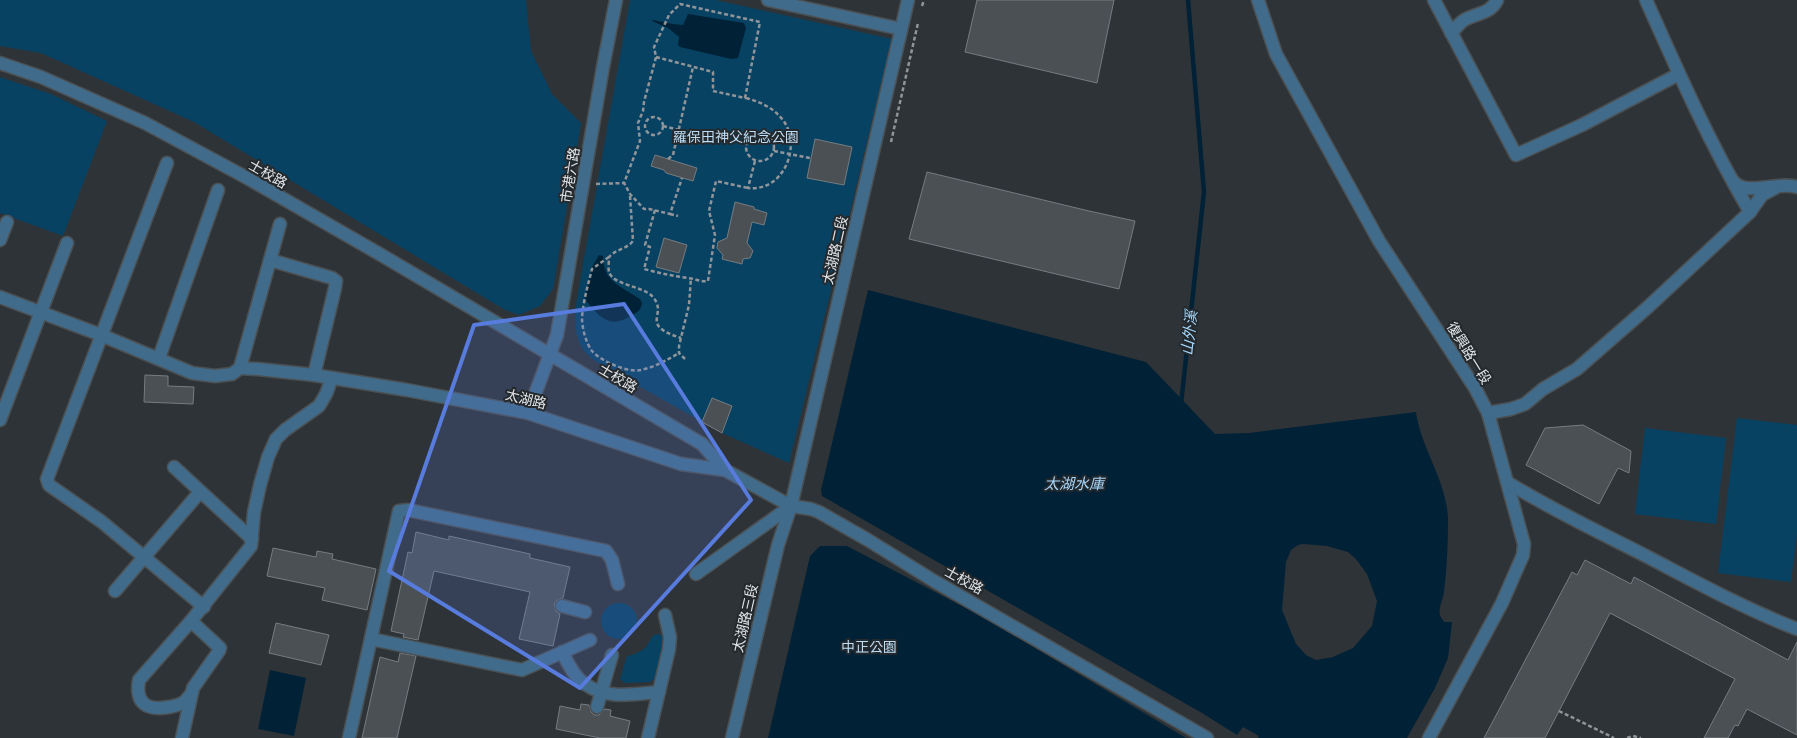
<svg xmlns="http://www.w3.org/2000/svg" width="1797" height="738" font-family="Arial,'Noto Sans TC',sans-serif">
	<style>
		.green { fill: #084263 }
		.water { fill: #012236; fill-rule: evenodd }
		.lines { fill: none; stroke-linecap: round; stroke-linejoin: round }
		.stream { stroke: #012236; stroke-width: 4.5 }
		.building { fill: #4a5054; stroke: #767c80 }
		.minor-casing { stroke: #4b5053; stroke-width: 15 }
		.path { stroke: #919599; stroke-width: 2.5; stroke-dasharray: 4 2.5; stroke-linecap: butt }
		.minor { stroke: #416b8a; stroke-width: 12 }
		.marked { fill: #587cdd; fill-opacity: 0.2; stroke: #587cdd; stroke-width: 4; stroke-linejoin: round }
		.labels { text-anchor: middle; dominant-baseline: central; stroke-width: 4; stroke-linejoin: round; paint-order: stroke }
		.park-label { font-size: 14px; fill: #bddef6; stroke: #24292d }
		.street-label { font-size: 14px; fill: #e3e6e9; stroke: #24292d }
		.water-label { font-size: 15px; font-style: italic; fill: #a4d6fa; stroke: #24292d }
	</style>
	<rect width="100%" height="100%" fill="#2e3337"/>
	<g class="green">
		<path d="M0,0H526L531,51L552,94L581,123L553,289L540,306L519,315L505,310L194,122L41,53L0,46Z"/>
		<path d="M630,0H716L892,39L789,463L722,433L598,363C594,360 589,357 586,353C574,340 575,321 576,304Z"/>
		<path d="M0,77L51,94L107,121L63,236L0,213Z"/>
		<path d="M1737,418L1797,425V534L1791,582L1718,573Z"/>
		<path d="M1645,428L1726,438L1716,524L1635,514Z"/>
		<circle cx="619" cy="621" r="18"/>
		<path d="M656,634L662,635L665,639L656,677L650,682L625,683L620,679L627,656C633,655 641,652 646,647C650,642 650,637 656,634Z"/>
	</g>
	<g class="water">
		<path d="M688,14L744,23L746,28L738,58L731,59L680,47L678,45L679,37L668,28L652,21L653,20L673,24L683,25Z"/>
		<path d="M599,255L603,256C603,282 621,286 640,299L642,303C641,310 638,312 632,315C617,325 607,324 594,310C591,306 587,303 585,298L592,267Z"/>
		<path d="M868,290L1146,362L1215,434L1249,433L1416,412C1421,449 1447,481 1448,519C1448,543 1447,568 1444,592C1443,599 1438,609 1440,615C1441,618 1443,620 1444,622H1452L1448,658L1435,688L1407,738H1258L1259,736L1243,727L1237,735L1202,713L822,496L821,490L826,469ZM1303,544L1327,546L1348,552L1356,559L1367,574L1377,601L1372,626L1353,648L1333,657L1316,660L1306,655L1296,644L1282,610L1286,562L1291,550L1298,545Z"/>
		<path d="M820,546H847L981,616L1186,738H768L810,556Z"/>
		<path d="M270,670L306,678L294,736L258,729Z"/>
	</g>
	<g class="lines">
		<path class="stream" d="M1181,404L1204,192L1188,0"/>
	</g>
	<g class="building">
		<path d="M977,0H1114L1097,83L965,52Z"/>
		<path d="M815,139L852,147L844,185L807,178Z"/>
		<path d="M655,155L697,168L693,181L666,173L664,170L651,166Z"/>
		<path d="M927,172L1089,211L1135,221L1119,289L909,239Z"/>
		<path d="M735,202L754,207V209L767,213L764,225L752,222L747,243L753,251L750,258L743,259L742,264L722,259L723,255L717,248L718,242L727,238Z"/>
		<path d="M664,238L687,245L679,273L656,267Z"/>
		<path d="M145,375L168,376V386L194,387L193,404L144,402Z"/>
		<path d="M712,398L732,406L722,433L702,422Z"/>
		<path d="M1583,425L1631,451L1629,473L1618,468L1599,504L1526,465L1545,428Z"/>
		<path d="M416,532L449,540V536L530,554V558L570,567L563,598L557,600L554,604L556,611L560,614L553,646L519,639L530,592L434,571L418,640L403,637L404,634L391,631L408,552L412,553Z"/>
		<path d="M273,548L316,557L317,551L333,554L332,559L376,569L367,610L322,600L325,588L267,576Z"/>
		<path d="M1585,560L1631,584L1634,577L1788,660L1797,642V735L1747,709L1738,726L1735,725L1728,738H1704L1735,679L1610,613L1545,738H1484L1572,572L1577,575Z"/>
		<path d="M276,623L329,635L321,665L269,653Z"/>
		<path d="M400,653L416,656L397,738H362L380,657L398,662Z"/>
		<path d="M581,704L589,705L591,712L594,715H599L605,709L611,710L610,716L630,721L626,738H600L556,729L560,706L580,710Z"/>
	</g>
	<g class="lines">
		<g class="minor-casing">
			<g id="minor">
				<path d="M768,0L901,29"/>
				<path d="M1258,0L1276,54L1379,241L1475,388L1488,413L1524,544L1523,555L1502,603L1429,738"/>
				<path d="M1434,0L1516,155L1582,125L1679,74"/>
				<path d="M1451,33C1456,28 1460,22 1466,19C1478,13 1491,13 1497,0"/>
				<path d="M0,63L41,77L145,123L249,179L383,256L702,444L725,470L791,506L811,509L819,512L868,540L934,581L1207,738"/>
				<path d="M167,163L47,479L49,485L102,522L204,607"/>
				<path d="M1733,181C1745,197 1778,181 1797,187"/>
				<path d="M1750,212L1762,195L1775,188"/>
				<path d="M0,240L7,222"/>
				<path d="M270,260L332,278L336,281L335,288L314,375"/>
				<path d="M0,297L101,335L192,373L215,376L232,374L240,368L258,369L314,375L407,390L528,413L681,464L725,470"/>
				<path d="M159,358L218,190"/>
				<path d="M240,368L280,224"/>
				<path d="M528,413L557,335L603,67L616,0"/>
				<path d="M1488,413L1511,409L1525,404L1543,389L1577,369L1648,307L1750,212C1710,144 1678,72 1646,0"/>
				<path d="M0,420L67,243"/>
				<path d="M174,467L252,539"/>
				<path d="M1507,482C1552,510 1599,532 1646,556C1696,582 1745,609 1797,629"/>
				<path d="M696,574L791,506"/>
				<path d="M115,591L200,492"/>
				<path d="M562,606L585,612"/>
				<path d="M191,621L139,680C135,703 146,711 169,707C174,706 180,705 184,702C187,700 189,696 192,693"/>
				<path d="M371,639L522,670L590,640"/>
				<path d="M562,652C568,663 574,677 585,684C607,700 634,694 659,692"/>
				<path d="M597,707L612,655"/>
				<path d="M182,738L193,688L219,651L220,648L191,621L251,546L254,512L260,485L268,457L276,439L285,430L319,406L326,394L332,378"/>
				<path d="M349,738L399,511L408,510L606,551L612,560L618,584"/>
				<path d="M648,738L669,649L670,637L665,615"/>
				<path d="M732,738L778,545L791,506L908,0"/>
			</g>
		</g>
		<g class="path">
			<path d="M922,6L924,0"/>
			<path d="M656,57L713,72V91L745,98L760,22L680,4L669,15L654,47L656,57L644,102L643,111L638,123L640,141L624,183L630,194L644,209H649L670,214L682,178"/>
			<path d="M746,98C761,102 776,109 785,123C801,150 782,192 748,188L755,161"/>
			<circle cx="654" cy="126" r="9"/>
			<path d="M663,126L679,130"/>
			<circle cx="760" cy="147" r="14"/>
			<path d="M891,142L918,23"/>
			<path d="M774,151L810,158"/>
			<path d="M668,159L673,155L693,67"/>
			<path d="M596,184L624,183"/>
			<path d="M630,196L633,241C627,249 616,249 609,257C609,261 608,268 609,272C613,285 642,286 652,296C670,315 637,324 681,338"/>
			<path d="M655,210L645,245L650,247L644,269C659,273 673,276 688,278C696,279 701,282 708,281L715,235L709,211L716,181L748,188"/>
			<path d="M670,214L678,216"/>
			<path d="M609,257L592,269C588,285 583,302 582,318C582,328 586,343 592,351C601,361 627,373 641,370C655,367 667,360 679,353"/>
			<path d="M685,359L679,353V346L689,305L691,278"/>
			<path d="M1559,711L1614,738"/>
			<path d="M1627,738L1633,736L1641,738"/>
		</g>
		<use href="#minor" class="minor"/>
	</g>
	<path class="marked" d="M624,304L751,500L580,688L389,571L474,325Z"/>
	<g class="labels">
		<g class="park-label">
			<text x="736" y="137">羅保田神父紀念公園</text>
			<text x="869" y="647">中正公園</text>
		</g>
		<g class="street-label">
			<text transform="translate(268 174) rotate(30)">士校路</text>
			<text transform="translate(570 175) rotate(-81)">市港六路</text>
			<text transform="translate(835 250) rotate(-77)">太湖路二段</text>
			<text transform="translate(1469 353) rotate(58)">復興路一段</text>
			<text transform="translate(618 378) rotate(31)">士校路</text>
			<text transform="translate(526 399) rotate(14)">太湖路</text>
			<text transform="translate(964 580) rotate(29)">士校路</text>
			<text transform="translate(745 618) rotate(-77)">太湖路三段</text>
		</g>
		<g class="water-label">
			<text transform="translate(1189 333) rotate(-84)">山外溪</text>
			<text x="1074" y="483">太湖水庫</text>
		</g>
	</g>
</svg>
